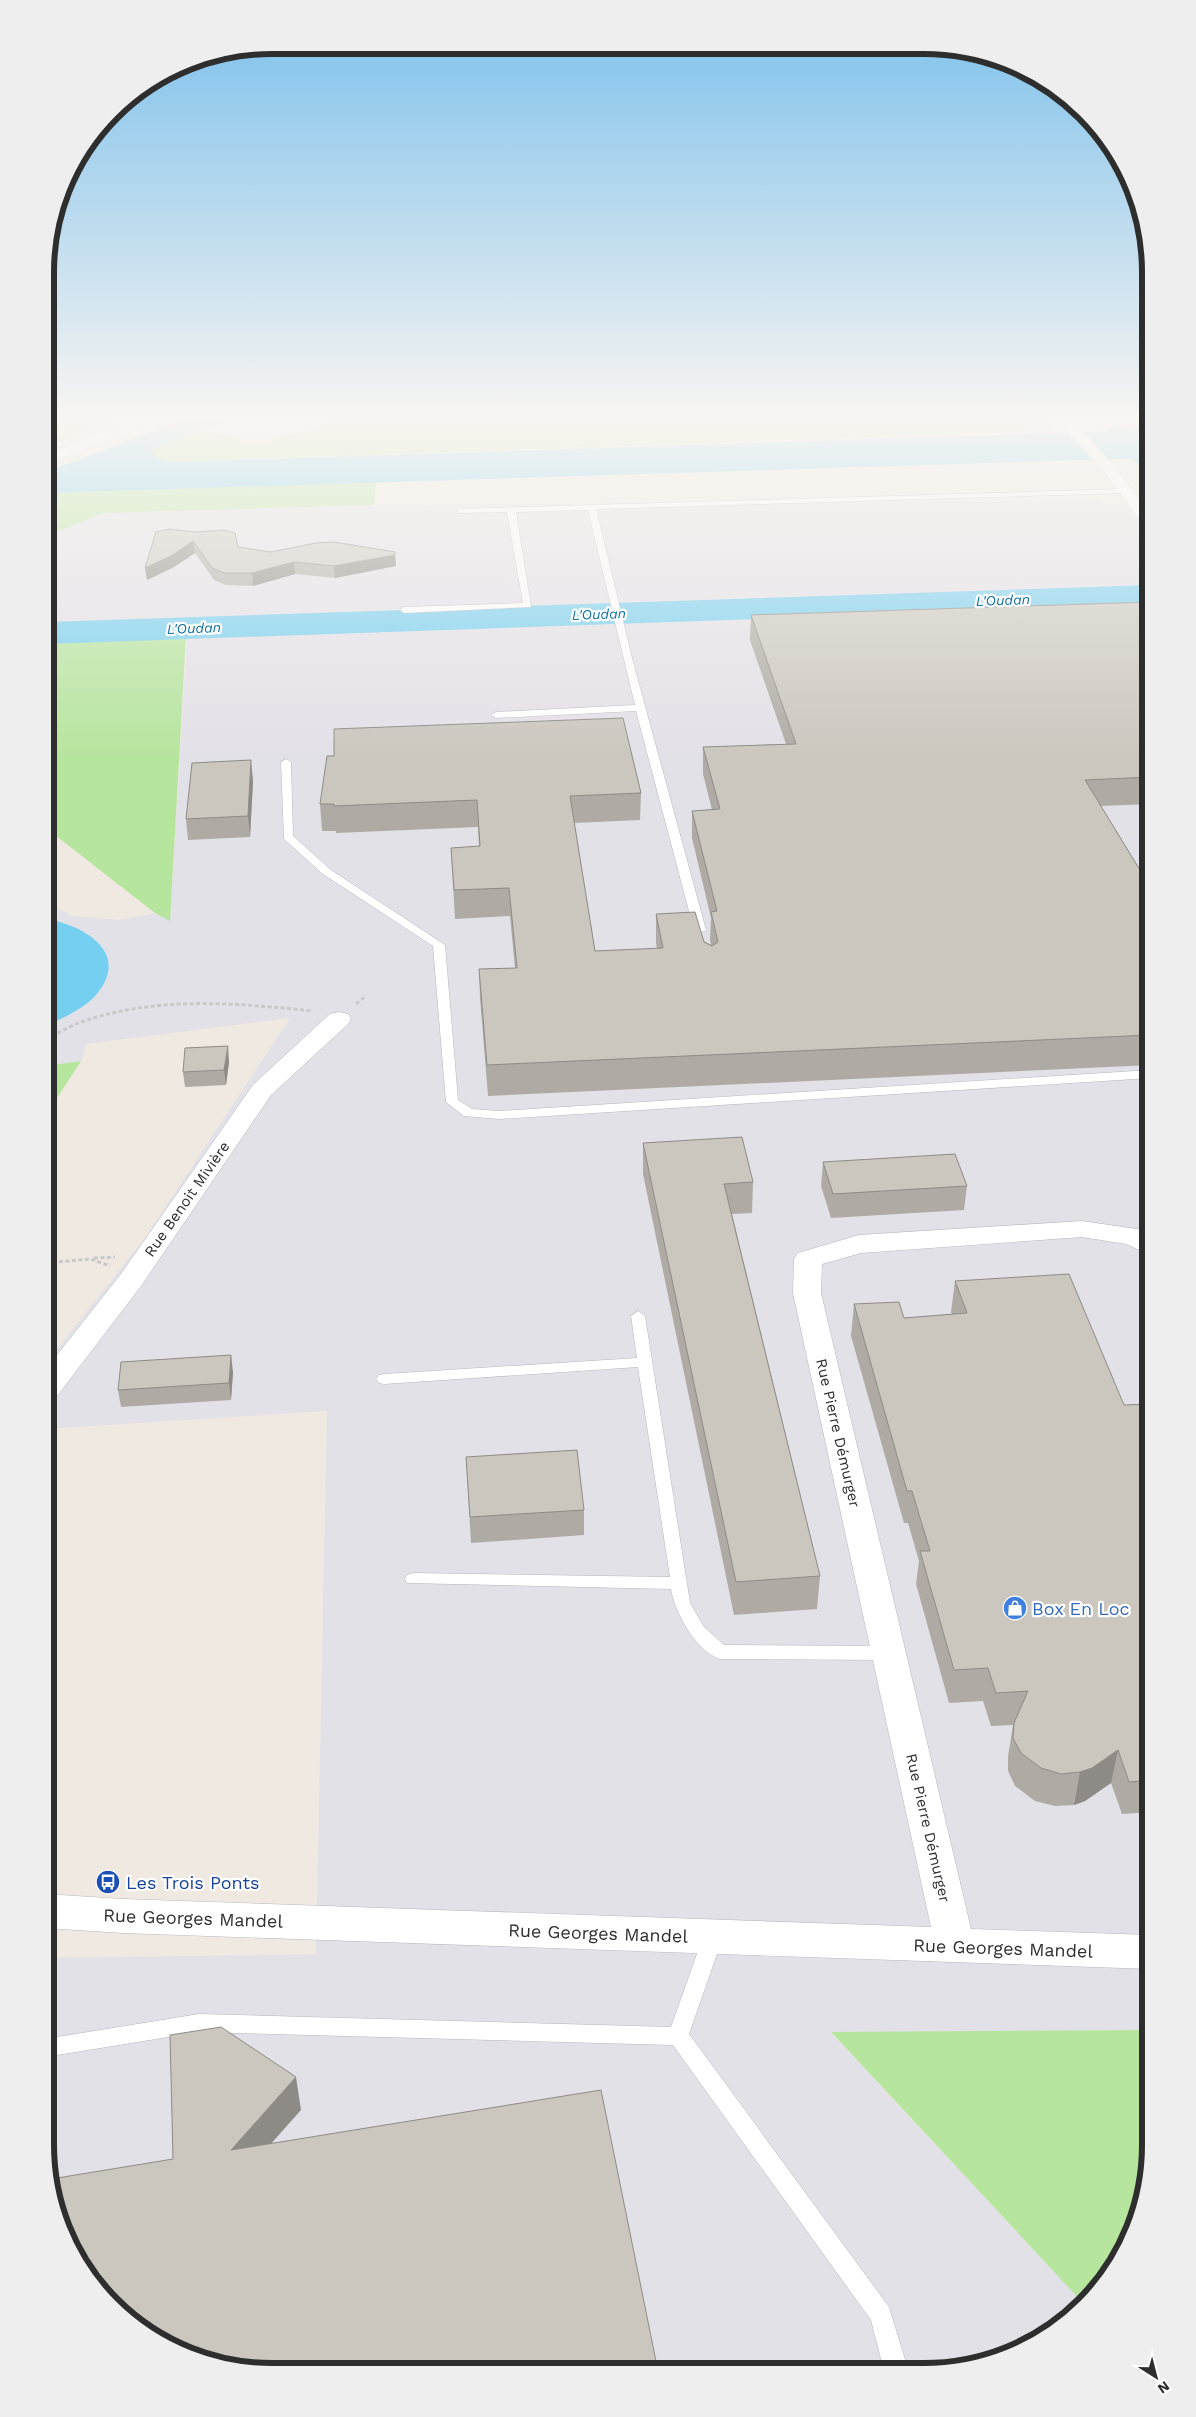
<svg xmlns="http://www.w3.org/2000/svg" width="1196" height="2417" font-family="'Work Sans',sans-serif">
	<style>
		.industrial { fill: #e3e1e8 }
		.green { fill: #b6e59e }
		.water { fill: #75cff0 }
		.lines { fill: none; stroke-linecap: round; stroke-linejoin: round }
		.river { fill: #75cff0; fill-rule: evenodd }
		.service-casing { stroke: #b4b7c1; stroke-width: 1 }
		.minor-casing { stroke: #b4b7c1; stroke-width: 1 }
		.path-far1 { stroke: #c9c9c9; stroke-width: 2; stroke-dasharray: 2.5 1; stroke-linecap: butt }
		.path { stroke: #c9c9c9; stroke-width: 3; stroke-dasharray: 4 2.5; stroke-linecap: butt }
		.service { fill: #fff; fill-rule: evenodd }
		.minor { fill: #fff; fill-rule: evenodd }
		.wall { fill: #afaba4 }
		.shaded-wall { fill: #8e8b86 }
		.building { fill: #cbc7bf; stroke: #8e8b86 }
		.labels { text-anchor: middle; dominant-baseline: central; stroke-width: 4.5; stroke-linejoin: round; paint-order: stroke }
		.far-water-label { font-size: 14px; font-style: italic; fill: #0d6fa3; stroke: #fff }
		.street-label { font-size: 15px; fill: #2e2e2e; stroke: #fff }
		.near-shop-label { font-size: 18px; fill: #366cbe; stroke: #fff; text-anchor: start }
		.near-transit-label { font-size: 18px; fill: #164399; stroke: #fff; text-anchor: start }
		.near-street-label { font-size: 18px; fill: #2e2e2e; stroke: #fff }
		.rim { fill: none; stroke: #2e2e2e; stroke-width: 6 }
	</style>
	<rect width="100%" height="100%" fill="#efe9e1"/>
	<path class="industrial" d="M1093,500L1110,505H1151V2030L831,2033L1083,2303L1051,2334L997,2360L925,2372L242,2370L172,2349L122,2316L83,2271L57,2218L45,2146V1958L316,1954L327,1411L46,1429V1363L145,1238L290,1018L86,1044L81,1061L46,1066V908L60,909L72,916L121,920L155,913L170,920L188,621L69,623L47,621V536L104,513L374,505Z"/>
	<g class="green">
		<path d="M47,421H116L47,446Z"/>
		<path d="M331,421H1046L1056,430L174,462L156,458L151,449L201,430L257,444L309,430Z"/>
		<path d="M376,482L374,505L104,513L47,536V493Z"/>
		<path d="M186,635L170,921L155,913L46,828L47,641Z"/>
		<path d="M81,1061L51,1107H46V1066Z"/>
		<path d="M1151,2030L1150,2161L1134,2232L1104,2284L1083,2303L831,2032Z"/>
	</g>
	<g class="water">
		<path d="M180,421H226L151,449L156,458L174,462L1093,432L1108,431L1105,426L1151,425V464H1138L1132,459H1114L47,493V472Z"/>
		<path d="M46,919C84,925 132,953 96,995C84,1009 62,1018 46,1026Z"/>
	</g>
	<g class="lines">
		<path class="river" d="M1151,585V605L47,644V622Z"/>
		<g class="service-casing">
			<g id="service">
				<path d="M1124,489L1128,491L1127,493L596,509L633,662L706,930L700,933L694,930L636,711L496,718L491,715L496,712L635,705L588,510L516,512L531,607L404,613L400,610L404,607L523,603L507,512L458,513V509H461Z"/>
				<path d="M286,759L291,762L293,836L331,870L445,945L458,1100L472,1109L499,1111L1151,1070V1078L499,1119L464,1116L446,1102L433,946L323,874L284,839L281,762Z"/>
				<path d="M638,1311L645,1316L690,1603L704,1627L724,1645L889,1646L895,1648L898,1653L895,1658L889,1660L720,1659C696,1651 675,1613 671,1589L407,1583L405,1579L407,1575L413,1573L670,1577L638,1367L384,1384L379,1383L376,1379L379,1375L384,1374L637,1358L631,1316Z"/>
				<path d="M713,1929L720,1931L723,1937L689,2034L889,2307L906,2363L902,2372H878L882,2363L871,2320L673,2045L199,2032L45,2057V2039L199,2014L671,2027L703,1937L706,1931Z"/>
			</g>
		</g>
		<g class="minor-casing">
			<g id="minor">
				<path d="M134,421H153L151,424L47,463V453Z"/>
				<path d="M1064,421H1078L1081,430L1111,462L1151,514V530L1145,528L1101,468L1069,434Z"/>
				<path d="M339,1012L348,1014L351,1019L348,1024L271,1095L141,1286L57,1396L46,1399V1369L121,1274L253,1085L330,1014Z"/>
				<path d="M1082,1221L1143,1230L1151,1234V1255L1126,1244L1082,1237L861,1253L822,1264L821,1293L971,1929L1151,1935V1969L123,1933L45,1928V1894L123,1899L931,1927L793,1293L794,1259L798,1253L859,1235Z"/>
			</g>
		</g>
		<path class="path-far1" d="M1103,421H1118"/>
		<g class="path">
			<path d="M356,1004L366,996"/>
			<path d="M46,1039C59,1033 71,1025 84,1021C157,996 237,1003 312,1011"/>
			<path d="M94,1258L115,1257"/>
			<path d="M46,1263L91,1259L110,1266"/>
		</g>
		<use href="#service" class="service"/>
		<use href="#minor" class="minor"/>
	</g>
	<g class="wall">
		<path d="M156,532L238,547L271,552L396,566L335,578L295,574L253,586L226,585L214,580L195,553L174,567L147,580Z"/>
		<path d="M1151,602V804L1101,806L1151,888V1065L488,1096L480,998L479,969L515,968L510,916L455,919L451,848L479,847L478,827L336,833V831H322L320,804L641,793L640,820L574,823L595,951L657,949L656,943V914L711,945L710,940L711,918L692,838V811L712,810L703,774V747L786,744L750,640L751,615Z"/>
		<path d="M253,781L250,837L188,840L186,819Z"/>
		<path d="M229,1062L226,1085L185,1087L183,1072Z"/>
		<path d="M643,1143L753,1182L752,1213L732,1214L820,1576L817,1609L734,1615L643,1174Z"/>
		<path d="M823,1162L967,1186L964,1210L831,1218L821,1186Z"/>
		<path d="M955,1281L1124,1405L1151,1404V1812L1122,1814L1111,1783L1085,1801L1074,1805L1055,1806L1035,1801L1015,1786L1008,1771V1756L1013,1725L991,1726L983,1701L949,1703L916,1584L919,1561L908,1523H904L851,1336L854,1304L904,1318L952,1314L951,1312Z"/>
		<path d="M233,1372L231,1400L121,1407L118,1390Z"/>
		<path d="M466,1457L584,1510V1535L471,1543Z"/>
	</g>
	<g class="shaded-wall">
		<path d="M193,541L195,553L174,567L147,580L145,568Z"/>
		<path d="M395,552L396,566L335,578L334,566Z"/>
		<path d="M294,562L295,574L253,586L252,573Z"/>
		<path d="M251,760L253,781L250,837L248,816Z"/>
		<path d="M228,1046L229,1062L226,1085L224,1070Z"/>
		<path d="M231,1355L233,1372L231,1400L229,1383Z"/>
		<path d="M1118,1750L1111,1783L1085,1801L1074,1805L1080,1772Z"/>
		<path d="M296,2077L301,2110L237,2182L231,2150Z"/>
	</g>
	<g class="building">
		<path d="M169,529L196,532L224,530L235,533L238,547L271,552L316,543L334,542L395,552V555L334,566L294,562L252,573H224L212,568L193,541L173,555L145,568L156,532Z"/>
		<path d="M1151,602V777L1085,780L1151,888V1035L487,1065L479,969L517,968L509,888L454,890L451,848L480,846L477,800L334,806V804H320L327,756H334V729L623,718L641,793L570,796L595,951L663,948L656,914L695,912L704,942L712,946L718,942L711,912L717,911L692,811L720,809L703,747L796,744L751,615Z"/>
		<path d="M251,760L248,816L186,819L192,763Z"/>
		<path d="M228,1046L224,1070L183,1072L185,1048Z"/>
		<path d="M742,1137L753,1182L724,1184L820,1576L736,1582L643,1143Z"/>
		<path d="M955,1154L967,1186L833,1194L823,1162Z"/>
		<path d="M1069,1274L1124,1405L1151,1404V1780L1129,1782L1118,1750L1092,1768L1080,1772L1061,1774L1041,1768L1021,1753L1013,1738L1014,1723L1028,1691L996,1693L988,1668L954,1670L920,1551H930L912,1491H907L854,1304L899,1302L904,1318L967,1313L955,1281Z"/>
		<path d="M231,1355L229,1383L118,1390L121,1362Z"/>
		<path d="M577,1450L584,1510L470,1517L466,1457Z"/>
		<path d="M221,2027L296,2077L231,2150L601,2090L658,2371L242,2370L172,2349L122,2316L83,2271L57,2218L51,2179L173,2159L170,2035Z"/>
	</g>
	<linearGradient id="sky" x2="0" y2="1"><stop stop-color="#7abfeb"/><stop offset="0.55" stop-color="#f8f5f2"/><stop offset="1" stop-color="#f8f5f2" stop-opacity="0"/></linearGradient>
	<rect width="1196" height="759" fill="url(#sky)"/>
	<defs>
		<g id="shop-disc" transform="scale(1.25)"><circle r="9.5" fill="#3f7fe0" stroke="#fff"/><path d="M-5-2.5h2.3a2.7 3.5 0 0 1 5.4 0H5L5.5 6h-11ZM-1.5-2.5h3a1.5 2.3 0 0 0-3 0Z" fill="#fff"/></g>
		<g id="bus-disc" transform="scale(1.25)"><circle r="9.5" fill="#1a4fb4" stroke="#fff"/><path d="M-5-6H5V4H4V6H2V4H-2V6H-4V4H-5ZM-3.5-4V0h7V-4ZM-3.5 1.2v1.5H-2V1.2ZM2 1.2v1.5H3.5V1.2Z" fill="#fff"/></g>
	</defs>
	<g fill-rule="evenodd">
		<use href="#shop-disc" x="1015" y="1608"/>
		<use href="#bus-disc" x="108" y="1882"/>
	</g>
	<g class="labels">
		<g class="far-water-label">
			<text transform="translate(1003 600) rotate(-2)">L'Oudan</text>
			<text transform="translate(599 614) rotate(-2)">L'Oudan</text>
			<text transform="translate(194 628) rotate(-2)">L'Oudan</text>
		</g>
		<g class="street-label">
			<text transform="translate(187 1199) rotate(-55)">Rue Benoit Mivière</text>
			<text transform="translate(838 1433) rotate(77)">Rue Pierre Démurger</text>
			<text transform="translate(928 1828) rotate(77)">Rue Pierre Démurger</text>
		</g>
		<g class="near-shop-label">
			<text x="1032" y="1608">Box En Loc</text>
		</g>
		<g class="near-transit-label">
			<text x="126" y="1882">Les Trois Ponts</text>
		</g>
		<g class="near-street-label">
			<text transform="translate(193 1918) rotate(2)">Rue Georges Mandel</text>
			<text transform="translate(598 1933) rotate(2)">Rue Georges Mandel</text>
			<text transform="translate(1003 1948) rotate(2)">Rue Georges Mandel</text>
		</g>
	</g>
	<path d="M0 0H1196V2417H0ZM272 54H924A218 218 0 0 1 1142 272V2145A218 218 0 0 1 924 2363H272A218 218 0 0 1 54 2145V272A218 218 0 0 1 272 54Z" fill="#eee" fill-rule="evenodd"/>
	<path class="rim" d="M272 54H924A218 218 0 0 1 1142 272V2145A218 218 0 0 1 924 2363H272A218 218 0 0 1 54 2145V272A218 218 0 0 1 272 54Z"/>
	<g transform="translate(1156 2377) rotate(144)" stroke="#ffffff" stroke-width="4" paint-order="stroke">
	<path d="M0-4L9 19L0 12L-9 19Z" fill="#2e2e2e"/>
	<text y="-8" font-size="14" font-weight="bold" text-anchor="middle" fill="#2e2e2e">N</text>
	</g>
</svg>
